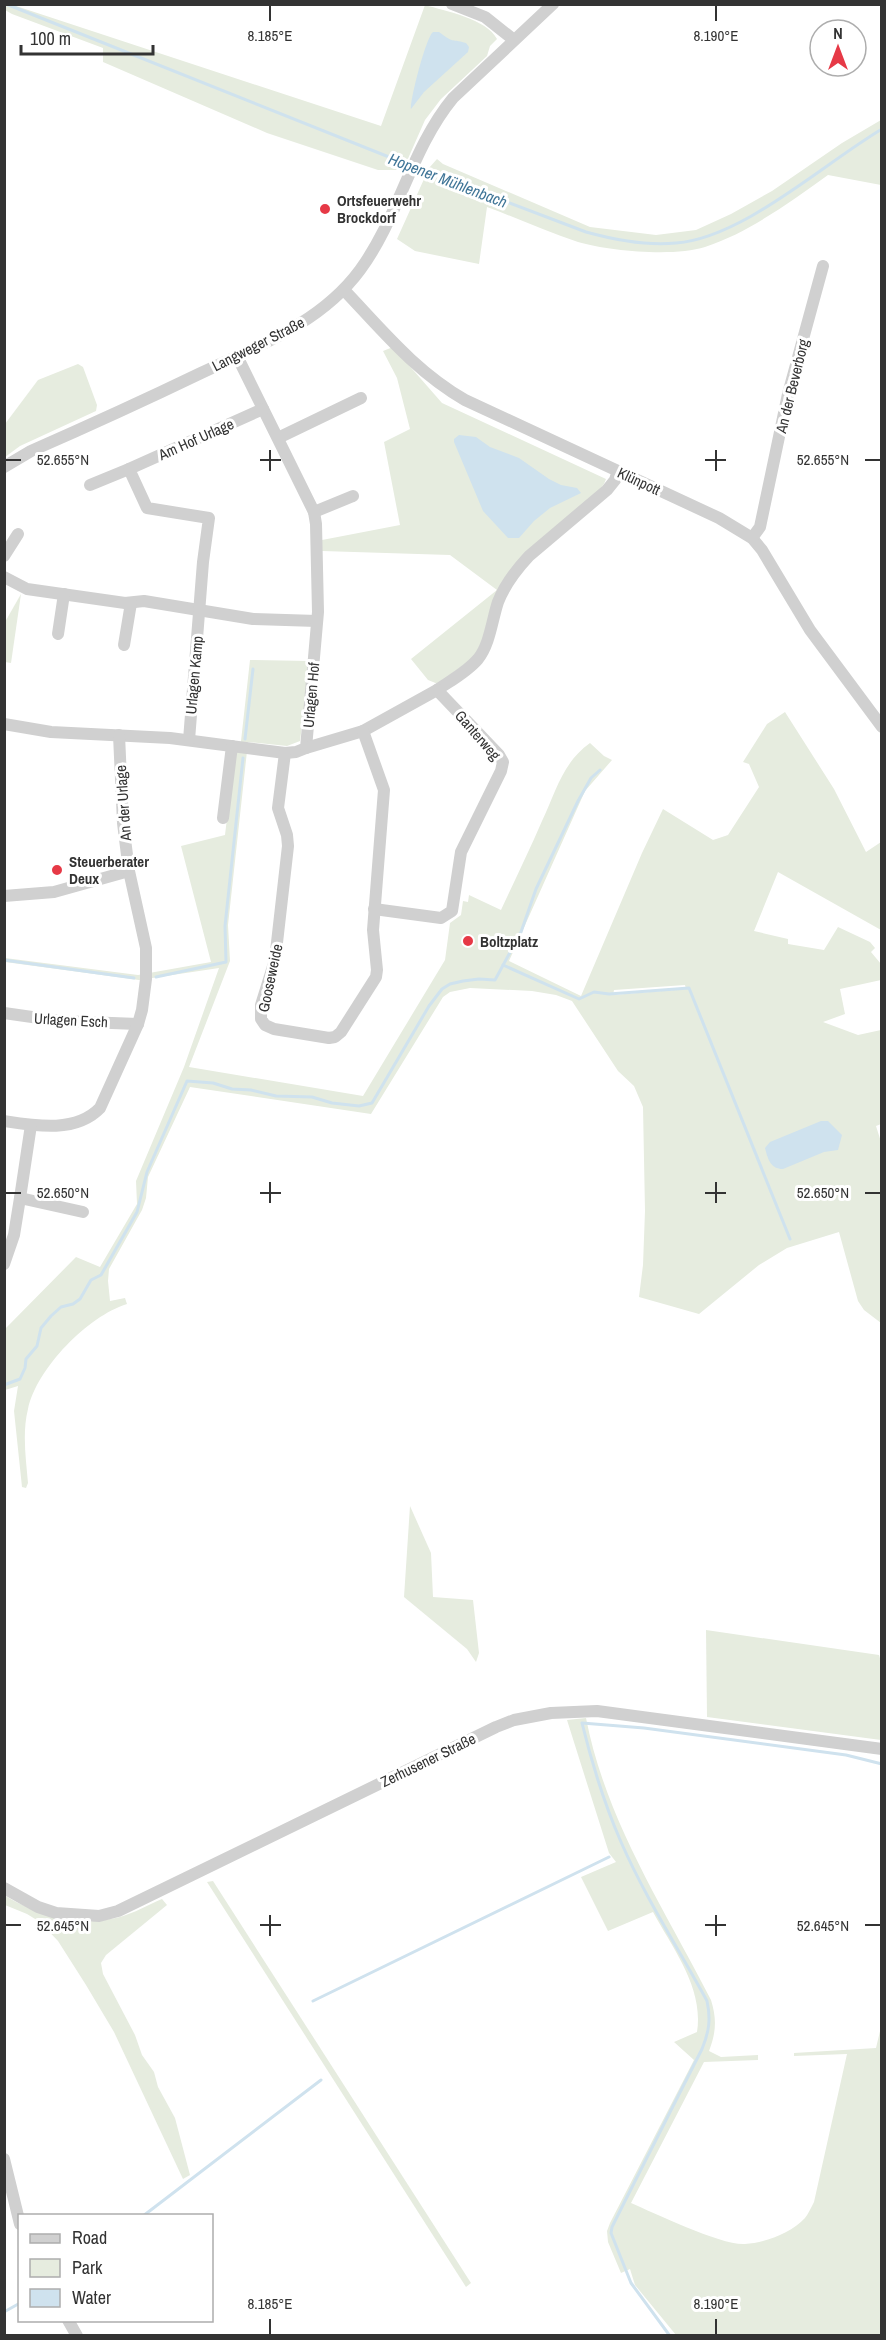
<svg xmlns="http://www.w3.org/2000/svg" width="886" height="2340" font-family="'Archivo Narrow',sans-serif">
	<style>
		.green { fill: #e6ecdf; fill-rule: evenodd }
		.water { fill: #cfe2ee }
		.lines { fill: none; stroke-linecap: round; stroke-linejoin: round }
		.stream { stroke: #cfe2ee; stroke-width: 3 }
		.minor { stroke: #d0d0d0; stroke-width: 12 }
		.ticks { fill: none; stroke: #333; stroke-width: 2 }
		.poi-dot { fill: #e63946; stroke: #fff; stroke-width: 2 }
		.labels { text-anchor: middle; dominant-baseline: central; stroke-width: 6; stroke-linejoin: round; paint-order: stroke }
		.poi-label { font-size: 15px; font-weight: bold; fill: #333; stroke: #fff; text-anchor: start }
		.street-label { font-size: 15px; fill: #333; stroke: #fff }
		.water-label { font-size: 16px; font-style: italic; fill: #3f7597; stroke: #fff }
		.ticks-label { font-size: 15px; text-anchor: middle; fill: #333; stroke: #fff; stroke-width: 6; stroke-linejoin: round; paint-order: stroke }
	</style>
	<rect width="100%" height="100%" fill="#fff"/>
	<g class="green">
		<path d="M4,5H13L381,126L425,5C445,11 487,19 497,39L490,46L487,56L441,99L425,120L403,170H378L267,133L103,62V48L12,14L5,10Z"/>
		<path d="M881,120V185L828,175C790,202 750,232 705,247C674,257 609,251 578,242C547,232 517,218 487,207L479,264L415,251L397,239L429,168L437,159L443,164L590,227L656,235L696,230L731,214L772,191L842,143Z"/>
		<path d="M393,347L442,403L606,479L604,484L592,499L525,554L474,657L438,684L428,680L411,659L497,590L450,555L322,551V540L400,525L384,442L410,429L397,378L383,351Z"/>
		<path d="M78,364L83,367L97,405L96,411L20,446L5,457V424L38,380Z"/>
		<path d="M21,594L11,663L5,662V622Z"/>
		<path d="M250,660L310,661L300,741L287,746L248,742L228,925L230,961L189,1067L363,1096L445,960L450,923L461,915L463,901L468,902L469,895L501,910C515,880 529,851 542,821C556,792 562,763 590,743L604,756L612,760L585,791L509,961L581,996L642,853L663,809L713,840L728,835L759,787L749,764L743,762L767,724L785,712L834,789L866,852L881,842V930L778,872L754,931L788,939V944L824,950L838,927L870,942L875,948L871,952L881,964V980L840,989L845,1014L823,1022L858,1035L881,1030V1124L876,1126L882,1145L881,1323L864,1310L858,1301L839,1232L787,1248L759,1265L699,1314L639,1297L643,1265L645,1211L643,1107L634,1086L618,1071L572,1001L556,995L532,991L470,988L450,992L443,997L371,1114L190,1087L148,1177L146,1198L142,1210L109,1269L108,1281L110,1301L125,1298L127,1304C88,1316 37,1368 28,1409C22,1433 26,1459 28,1483L26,1488L22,1487L14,1411L18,1386L5,1390V1373L6,1372L5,1329L76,1257L100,1267L137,1204L136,1181L184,1067L219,968L139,980L5,962V958L138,975L211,962L181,846L225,835L235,751L240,750ZM685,985L686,989L613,995L614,990Z"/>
		<path d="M410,1506L431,1553L433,1597L473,1600L479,1653L476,1662L467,1649L404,1597Z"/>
		<path d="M706,1630L879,1655L882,1665L881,1740L707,1717Z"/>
		<path d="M586,1718C606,1821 664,1908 711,2000C717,2019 716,2033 709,2051L721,2057L758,2055V2060L704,2062L631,2203C654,2213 723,2246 745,2244C765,2243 791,2233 805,2218C808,2214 811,2208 814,2202L847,2054L794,2056V2053L876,2048L881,2027V2335H676L635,2285L630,2269L621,2273L608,2242L607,2231L610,2223L694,2060L674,2042L697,2032C704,1988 673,1949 653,1912L608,1931L581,1877L616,1862L609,1853L567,1720Z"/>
		<path d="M213,1881L471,2283L466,2287L207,1882Z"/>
		<path d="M4,1895C35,1915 84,1926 120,1917C134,1913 148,1905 162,1899L167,1905L106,1955L101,1963L103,1974L135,2035L142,2055L154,2072L158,2087L175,2118L190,2175L183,2179L114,2032L86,1985L58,1941L40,1922L27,1914L5,1905Z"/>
	</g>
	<g class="water">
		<path d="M433,32H439C455,44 449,38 466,43L469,47L468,52L424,92L411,109C410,100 426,37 433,32Z"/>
		<path d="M459,435L476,437L490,447L519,458L549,479L561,485L577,488L581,493L550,508L534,521L519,538H508L483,511L454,442V439Z"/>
		<path d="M821,1121H828L842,1135L838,1150L824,1152L783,1169C771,1169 768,1160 765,1148L770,1142Z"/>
	</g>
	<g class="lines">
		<g class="stream">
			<path d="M6,4L409,165"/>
			<path d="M415,167L586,232C615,240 646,246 676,243C743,238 823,164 882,129"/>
			<path d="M245,739L253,669"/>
			<path d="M4,960L134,978"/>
			<path d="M503,965L579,999L594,992L609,994L689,988L790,1239"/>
			<path d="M156,977L226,962L225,926L243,758"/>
			<path d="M4,1385L20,1379L25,1368L26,1359L37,1346L41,1328L51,1316L61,1307L73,1304L80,1299L91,1280L101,1275L137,1212L147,1172L187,1081L213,1083L232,1089L251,1090L276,1096L312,1097L332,1103L359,1106L372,1103L429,1006L442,989L450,984L463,981L479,979L495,980L521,932L536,889L578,801L591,778L600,770"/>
			<path d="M313,2001L609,1857"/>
			<path d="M143,2216L321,2080"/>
			<path d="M4,2312L20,2303"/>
			<path d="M670,2336L631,2283L611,2233L612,2227L625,2201L702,2049C709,2032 711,2019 707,2001C678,1948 645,1897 621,1842C604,1803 592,1764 582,1723L644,1728L846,1755L882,1764"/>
		</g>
		<g class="minor">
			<path d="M452,4L485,17L514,40"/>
			<path d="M344,290C383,331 415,371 465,400L719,518L752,538L762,550L810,630L882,727"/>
			<path d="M278,438L361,398"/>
			<path d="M4,467L31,451C88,426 145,400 201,373C258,346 321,323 360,270C399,217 411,149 453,98L553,4"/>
			<path d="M90,485L129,469"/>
			<path d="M314,512L353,496"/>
			<path d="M752,538L760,527L788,394L823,266"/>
			<path d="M4,556L18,534"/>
			<path d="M4,577L27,589L125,603L144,601L253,619L317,621"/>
			<path d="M58,634L64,594"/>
			<path d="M124,645L131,603"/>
			<path d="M437,690C450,681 467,672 478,659C490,644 492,620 498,602C505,584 516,570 529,556L607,490L615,480L618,471"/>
			<path d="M4,724L51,732L170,738L285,753L296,752L306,748L318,612L316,524L314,512L237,356"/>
			<path d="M189,740L203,562L209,518L147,508L129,469L263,409"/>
			<path d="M306,748L363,731L437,690L499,755L503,762L501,771L461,852L452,911L441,918L374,909"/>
			<path d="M285,753L278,808L287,835L288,846L275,960L261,1005V1019L265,1025L274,1029L329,1038L335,1037L341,1032L376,977L377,970L373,930L384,790L363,731"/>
			<path d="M223,818L232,746"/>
			<path d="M4,896L54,892L129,871"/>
			<path d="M4,1013L60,1021L138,1024"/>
			<path d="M4,1121C36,1126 76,1133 100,1108L138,1024L142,1010L146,979V948L129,871L123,823L119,735"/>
			<path d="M31,1125L20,1198L83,1212"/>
			<path d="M4,1264L14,1235L20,1198"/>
			<path d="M4,1888L38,1907L56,1913L99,1916L118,1911L496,1727L514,1720L551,1713L597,1711L882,1749"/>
			<path d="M4,2159L20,2224"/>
			<path d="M68,2320L77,2336"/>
		</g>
	</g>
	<path class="ticks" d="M270,6V21M716,6V21M270,450V471M716,450V471M6,460H21M260,460H281M705,460H726M865,460H880M270,1182V1203M716,1182V1203M6,1193H21M260,1193H281M705,1193H726M865,1193H880M270,1915V1936M716,1915V1936M6,1925H21M260,1925H281M705,1925H726M865,1925H880M270,2319V2334M716,2319V2334"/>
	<g class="poi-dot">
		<circle cx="325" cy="209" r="6"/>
		<circle cx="57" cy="870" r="6"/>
		<circle cx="468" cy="941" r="6"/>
	</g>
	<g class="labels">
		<g class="poi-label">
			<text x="337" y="200">Ortsfeuerwehr<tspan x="337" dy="17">Brockdorf</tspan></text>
			<text x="69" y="861">Steuerberater<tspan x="69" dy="17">Deux</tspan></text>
			<text x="480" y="941">Boltzplatz</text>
		</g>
		<g class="street-label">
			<text transform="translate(258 344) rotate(-27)">Langweger Straße</text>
			<text transform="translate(792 386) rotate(-76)">An der Beverborg</text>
			<text transform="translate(196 439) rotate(-24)">Am Hof Urlage</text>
			<text transform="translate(639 481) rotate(25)">Klünpott</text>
			<text transform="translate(194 675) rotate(-85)">Urlagen Kamp</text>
			<text transform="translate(311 695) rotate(-85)">Urlagen Hof</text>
			<text transform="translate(478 735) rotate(49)">Ganterweg</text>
			<text transform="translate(123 803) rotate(-94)">An der Urlage</text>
			<text transform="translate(270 978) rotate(-78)">Gooseweide</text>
			<text transform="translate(71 1020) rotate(3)">Urlagen Esch</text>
			<text transform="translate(428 1760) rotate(-26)">Zerhusener Straße</text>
		</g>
		<g class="water-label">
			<text transform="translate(448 180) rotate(21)">Hopener Mühlenbach</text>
		</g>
	</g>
	<g class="ticks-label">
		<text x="270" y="41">8.185°E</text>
		<text x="716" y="41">8.190°E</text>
		<text x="63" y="465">52.655°N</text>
		<text x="823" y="465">52.655°N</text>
		<text x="63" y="1198">52.650°N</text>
		<text x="823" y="1198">52.650°N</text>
		<text x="63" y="1931">52.645°N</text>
		<text x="823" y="1931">52.645°N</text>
		<text x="270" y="2309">8.185°E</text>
		<text x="716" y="2309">8.190°E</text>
	</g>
	<rect width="886" height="2340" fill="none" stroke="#333333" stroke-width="12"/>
	<rect x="18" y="2214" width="195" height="108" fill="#ffffff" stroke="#adadad" stroke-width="1.5"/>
	<rect x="30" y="2234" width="30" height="9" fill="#d0d0d0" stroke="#adadad" stroke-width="1.5"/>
	<text x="72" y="2244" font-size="18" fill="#333333">Road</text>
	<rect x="30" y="2259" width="30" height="18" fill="#e6ecdf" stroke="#adadad" stroke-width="1.5"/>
	<text x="72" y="2274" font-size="18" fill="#333333">Park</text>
	<rect x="30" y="2289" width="30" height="18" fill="#cfe2ee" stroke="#adadad" stroke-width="1.5"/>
	<text x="72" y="2304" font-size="18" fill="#333333">Water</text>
	<g transform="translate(838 48)"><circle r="28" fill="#ffffff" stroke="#adadad" stroke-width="1.5"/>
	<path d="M0-4.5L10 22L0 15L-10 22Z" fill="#e63946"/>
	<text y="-9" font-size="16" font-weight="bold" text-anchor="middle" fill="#333333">N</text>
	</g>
	<path d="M21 45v9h132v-9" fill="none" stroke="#333333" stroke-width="3"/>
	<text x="30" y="45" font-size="18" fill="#333333" stroke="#ffffff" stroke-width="4.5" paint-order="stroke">100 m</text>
</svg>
